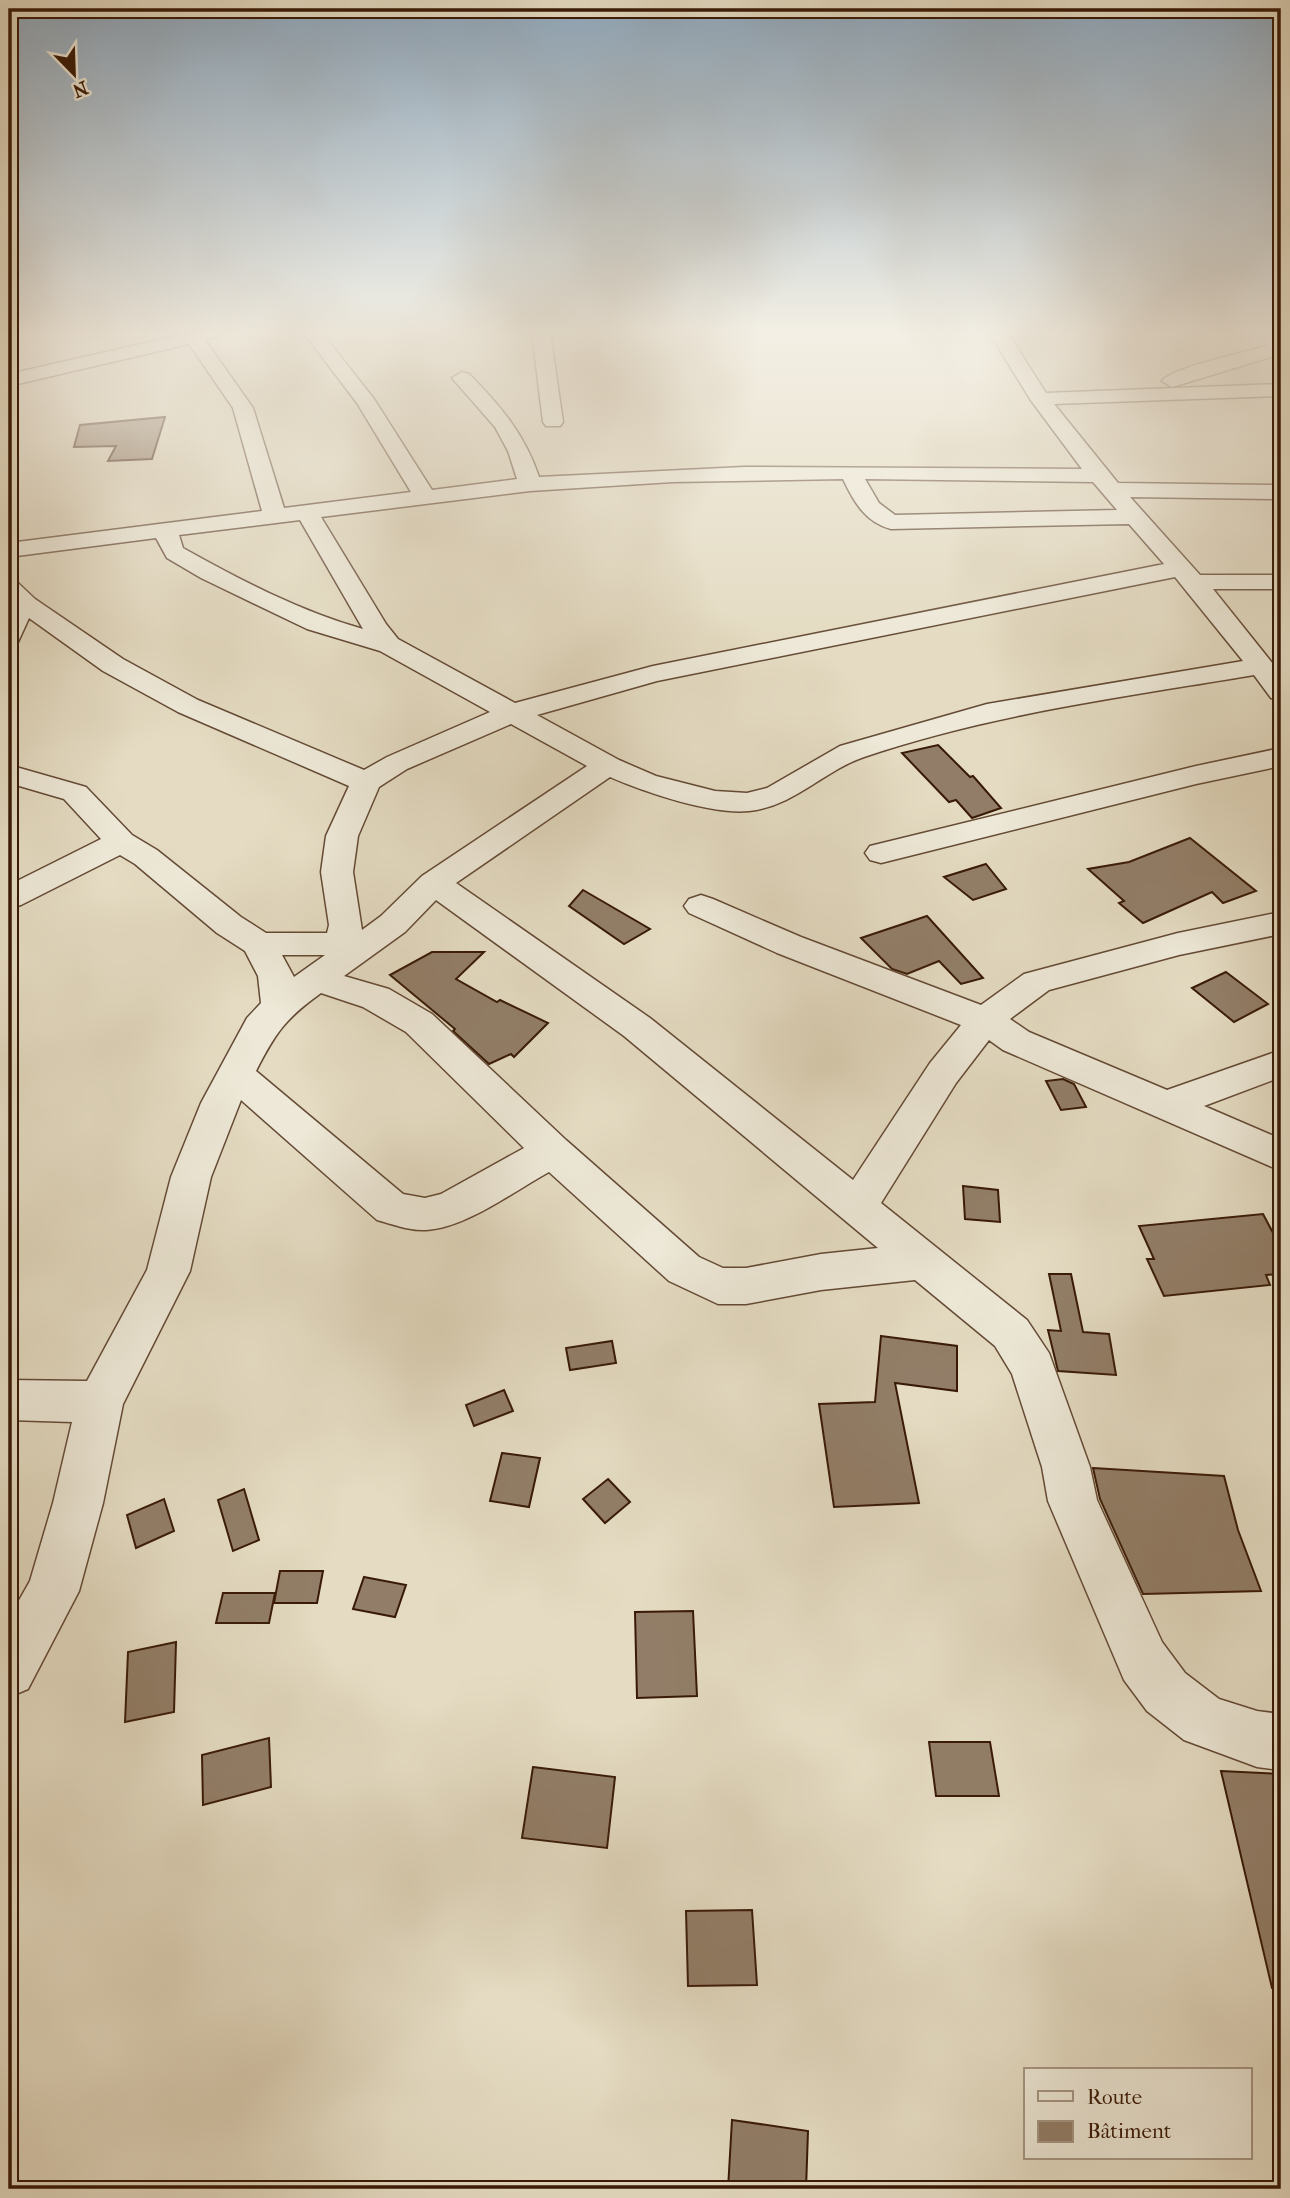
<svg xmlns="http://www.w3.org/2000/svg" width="1290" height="2198" font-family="'IM FELL French Canon',serif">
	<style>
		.building { fill: #927e68; stroke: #391a06; stroke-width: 2 }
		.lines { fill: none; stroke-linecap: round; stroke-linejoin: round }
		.minor-casing { stroke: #644a35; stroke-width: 3 }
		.minor { fill: #ede8d7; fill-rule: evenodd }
	</style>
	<rect width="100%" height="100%" fill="#e4dbc2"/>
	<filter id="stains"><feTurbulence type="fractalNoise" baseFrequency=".00286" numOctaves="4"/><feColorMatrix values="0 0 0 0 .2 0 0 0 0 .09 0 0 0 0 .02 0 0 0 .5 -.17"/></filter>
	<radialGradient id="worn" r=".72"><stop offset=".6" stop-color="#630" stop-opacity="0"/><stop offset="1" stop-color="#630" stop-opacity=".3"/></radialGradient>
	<g class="building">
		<path d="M165,417L152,459L108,461L116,446L74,447L80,425Z"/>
		<path d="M938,745L970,777L973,776L1001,808L972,818L956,800L949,802L902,753Z"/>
		<path d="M1190,838L1256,891L1223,903L1212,892L1143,923L1119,903L1124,901L1088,869L1129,862Z"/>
		<path d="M986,864L1006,889L973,900L944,877Z"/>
		<path d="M583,890L650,929L624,944L569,906Z"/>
		<path d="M927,916L983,978L961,984L939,961L907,974L892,969L861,938Z"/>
		<path d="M432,952H484L456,979L497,1002L500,1000L548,1023L514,1057L511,1054L489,1064L453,1031L455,1029L390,975Z"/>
		<path d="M1226,972L1268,1004L1234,1022L1192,988Z"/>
		<path d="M1063,1079L1074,1084L1086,1107L1061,1110L1046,1081Z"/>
		<path d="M963,1186L998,1190L1000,1222L965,1219Z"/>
		<path d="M1263,1214L1281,1248V1274L1266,1275L1270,1285L1164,1296L1147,1259H1154L1139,1226Z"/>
		<path d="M1049,1274H1071L1083,1332L1109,1334L1116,1375L1058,1371L1048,1330L1061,1331Z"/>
		<path d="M881,1336L957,1346V1391L895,1383L919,1503L834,1507L819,1404L875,1402Z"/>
		<path d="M612,1341L616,1363L570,1370L566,1348Z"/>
		<path d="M504,1390L513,1411L474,1426L466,1405Z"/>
		<path d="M502,1453L540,1458L529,1507L490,1501Z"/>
		<path d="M1093,1468L1224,1476L1238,1530L1261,1591L1143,1594L1100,1499Z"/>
		<path d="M608,1479L630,1502L605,1523L583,1499Z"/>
		<path d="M244,1489L259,1540L233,1551L218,1500Z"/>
		<path d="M164,1499L174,1531L136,1548L127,1515Z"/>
		<path d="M280,1571H323L317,1603H274Z"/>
		<path d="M364,1577L406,1585L395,1617L353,1609Z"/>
		<path d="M223,1593H275L269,1623H216Z"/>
		<path d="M693,1611L697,1696L637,1698L635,1612Z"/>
		<path d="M176,1642L174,1712L125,1722L128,1652Z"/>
		<path d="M269,1738L271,1787L203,1805L202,1755Z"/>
		<path d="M929,1742H990L999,1796H936Z"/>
		<path d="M533,1767L615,1777L607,1848L522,1838Z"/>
		<path d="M1221,1771L1281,1774V1987L1272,1988Z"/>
		<path d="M752,1910L757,1985L688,1986L686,1911Z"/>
		<path d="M732,2120L808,2131L806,2189H728Z"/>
	</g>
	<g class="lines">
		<g class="minor-casing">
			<g id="minor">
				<path d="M194,332H223L220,336L205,340L253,408L284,508L411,492L357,403L303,332H321L374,399L432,490L517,479L508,451L495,427L452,378L462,372L469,374C500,405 525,435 539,477L744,467L1082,469L1030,399L989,332H1007L1046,393L1281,384V396L1054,404L1118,483L1281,485V499L1130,497L1200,575H1281V589H1213L1281,674V700L1271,698L1254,675C1123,697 990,714 864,757C823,771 795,806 749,811C712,815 644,792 610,777L456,883L650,1018L853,1180L930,1063L961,1025L777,953L689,913L684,906L689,899L701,895L713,899L801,937L981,1005L1024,974L1178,933L1281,912V934L1179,955L1049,990L1010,1019L1029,1032L1167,1090L1281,1050V1077L1204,1106L1281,1139V1171L1003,1050L989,1040L956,1083L881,1203L1027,1320L1049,1353L1090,1467L1097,1500L1162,1642L1185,1673L1219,1699L1257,1711L1281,1714V1770L1257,1767L1184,1740L1147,1711L1124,1680L1048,1501L1042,1467L1012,1374L995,1346L915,1280L821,1290L746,1304H718L669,1281L549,1172C514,1191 466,1228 426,1230C410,1231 392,1224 377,1220L241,1100L211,1177L190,1271L123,1404L103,1503L79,1591L28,1689L9,1697V1618L30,1581L53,1503L72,1422L9,1420V1380L87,1381L147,1270L171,1177L201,1103L247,1018L261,1003L258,976L245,951L217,933L135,864L120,855L21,905L9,908V885L101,839L64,799L9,783V765L86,787L132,835L157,850L241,917L266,933H327L329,925L321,872L326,836L349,786L178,712L103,671L29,618L18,642L9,644V609L12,605L9,601V581L18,583L35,599L123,659L198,700L364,770L387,757L490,712L380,651L307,629L201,578L167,558L156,538L9,557V543L262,511L233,408L189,344L9,386V374ZM843,479C854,502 865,522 891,529L1129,524L1164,564L653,666L515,703L398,639L386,624L321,517L530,491L673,482ZM865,479L1093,482L1117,510L895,515L879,503ZM300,520L363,629C300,611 240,580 183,548L179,535ZM1175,577L1243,661L987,704L840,746L767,788L747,793L715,791L656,776L619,760L537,715L657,681ZM511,724L587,766L422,876L381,916L362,930L353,872L358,836L379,787L407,769ZM436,900L624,1036L878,1248L821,1254L746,1268H723L699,1257L566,1140L432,1014L389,989L344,976L405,932ZM282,955H325L294,977ZM321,993L363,1007L406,1032L524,1148L441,1194L425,1198L403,1194L256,1071C276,1032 285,1019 321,993Z"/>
				<path d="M532,332H550L563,422L560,426H546L543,422Z"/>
				<path d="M1258,332H1277L1281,337V354L1172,387L1162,381C1173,367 1247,352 1267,346Z"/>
				<path d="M1281,748V766L1196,784L881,863L870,860L865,853L870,846L1196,766Z"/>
			</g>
		</g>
		<use href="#minor" class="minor"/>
	</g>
	<linearGradient id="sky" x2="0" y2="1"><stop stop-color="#8fa9bf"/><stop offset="0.52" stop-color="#f3efe4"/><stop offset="1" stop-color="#f3efe4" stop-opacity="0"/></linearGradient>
	<rect width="1290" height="640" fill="url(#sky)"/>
	<rect width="1290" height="2198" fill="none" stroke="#e4dbc2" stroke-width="35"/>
	<rect x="10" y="10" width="1269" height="2177" fill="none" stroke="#391a06" stroke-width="3.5"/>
	<rect x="18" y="18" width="1255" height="2163" fill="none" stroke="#391a06" stroke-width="2"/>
	<rect x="1024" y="2068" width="228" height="91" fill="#ede8d7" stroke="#a59683" stroke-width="2"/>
	<rect x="1038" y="2091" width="35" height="10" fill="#ede8d7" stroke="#a59683" stroke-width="2"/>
	<text x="1087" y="2104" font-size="21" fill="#391a06">Route</text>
	<rect x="1038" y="2121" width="35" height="21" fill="#927e68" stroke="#a59683" stroke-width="2"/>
	<text x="1087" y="2138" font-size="21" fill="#391a06">Bâtiment</text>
	<g transform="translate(74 74) rotate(157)" stroke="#ede8d7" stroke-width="5" paint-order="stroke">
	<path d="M0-5L12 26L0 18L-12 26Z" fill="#391a06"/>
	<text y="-10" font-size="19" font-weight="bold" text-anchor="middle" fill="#391a06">N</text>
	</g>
	<rect width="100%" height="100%" filter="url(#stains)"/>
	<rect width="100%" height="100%" fill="url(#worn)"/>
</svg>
